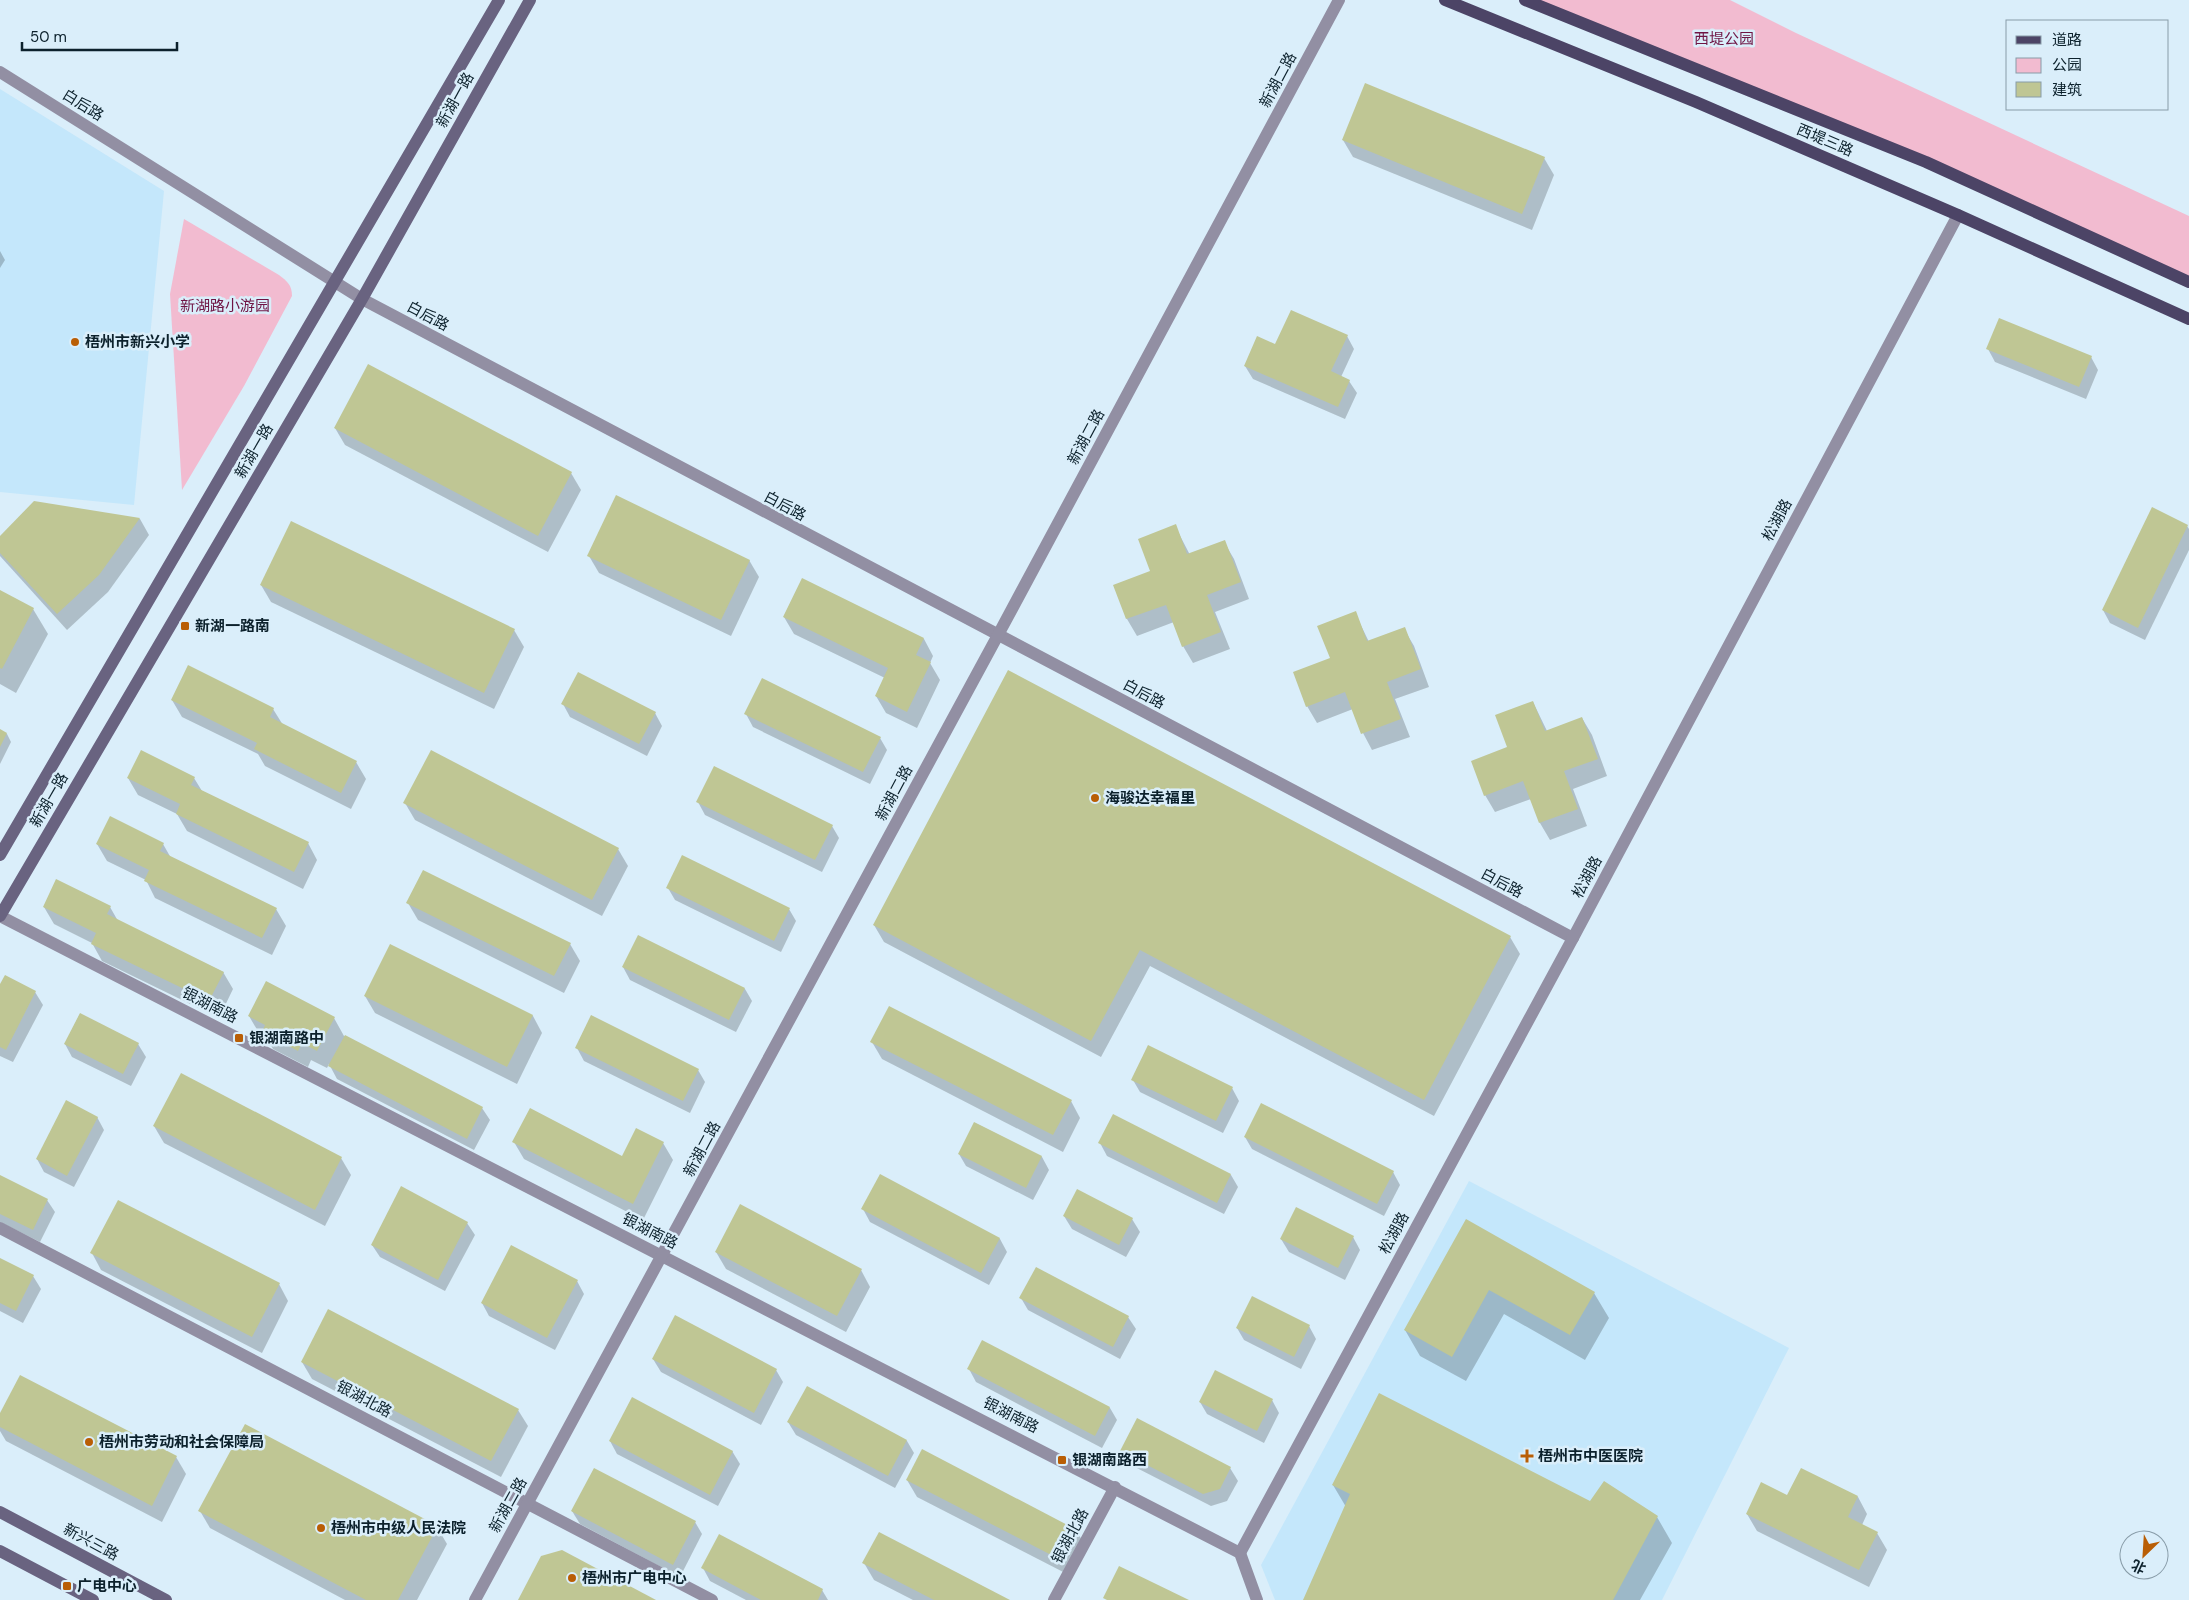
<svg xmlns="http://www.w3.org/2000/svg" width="2189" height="1600" font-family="'DM Sans','Noto Sans SC',sans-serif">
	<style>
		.built { fill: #c4e7fb }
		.green { fill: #f2bbd0 }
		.shadow { fill: #0003 }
		.building { fill: #bfc694 }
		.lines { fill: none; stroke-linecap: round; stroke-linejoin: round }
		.street { stroke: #928fa3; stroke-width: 12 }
		.secondary { stroke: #696380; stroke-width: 12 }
		.primary { stroke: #4c4466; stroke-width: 12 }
		.poi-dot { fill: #b95e05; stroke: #daeefa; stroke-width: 2 }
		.labels { text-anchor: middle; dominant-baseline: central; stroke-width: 5; stroke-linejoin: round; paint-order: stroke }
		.park-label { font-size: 15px; fill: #6f1444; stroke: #daeefa }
		.street-label { font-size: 15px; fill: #0c212c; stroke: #daeefa }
		.poi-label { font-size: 15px; font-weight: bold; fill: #0c212c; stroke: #daeefa; text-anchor: start }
	</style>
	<rect width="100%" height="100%" fill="#daeefa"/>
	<g class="built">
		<path d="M0,89L164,191L134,505L0,492Z"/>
		<path d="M1469,1181L1789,1348L1662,1600H1275L1261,1565Z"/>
	</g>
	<g class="green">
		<path d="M1525,0H1730L1796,33L2189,216V282L1926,162Z"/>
		<path d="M184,219L279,275C287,281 292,285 292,296L244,386L182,490L170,294Z"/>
	</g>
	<g class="shadow">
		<path d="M1343,140L1544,158L1554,175L1532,230L1353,157Z"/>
		<path d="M0,251L5,260L0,268Z"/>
		<path d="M1347,336L1354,349L1341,377L1349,381L1357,393L1345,419L1253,379L1245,366L1276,346Z"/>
		<path d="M1988,349L2091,357L2098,370L2086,399L1995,362Z"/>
		<path d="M335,428L571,473L581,490L548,552L345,445Z"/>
		<path d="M35,503L140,519L149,535L108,592L67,630L0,556V538Z"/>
		<path d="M1175,526L1190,555L1224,542L1234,559L1249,599L1215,612L1230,649L1193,663L1183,646L1174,622L1137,636L1127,619L1115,585L1151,572Z"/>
		<path d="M2187,526L2189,529V550L2145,640L2110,623L2103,610Z"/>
		<path d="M589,556L749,560L759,577L731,636L599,573Z"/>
		<path d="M261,585L514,630L524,647L494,709L271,602Z"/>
		<path d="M0,591L33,609L48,634L16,693L0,684Z"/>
		<path d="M1355,613L1369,642L1404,629L1414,646L1429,687L1395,699L1410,737L1372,750L1363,733L1353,709L1317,723L1307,706Z"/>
		<path d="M784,617L924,639L933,656L930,663L940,680L917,728L886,713L876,696L885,678L794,634Z"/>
		<path d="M172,700L273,709L283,725L356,762L366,779L351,809L265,766L258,754L182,717Z"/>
		<path d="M1533,702L1547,731L1582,718L1592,735L1607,776L1573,789L1587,826L1550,840L1540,823L1531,799L1495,812L1485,795Z"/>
		<path d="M563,704L655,713L662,726L647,756L570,717Z"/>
		<path d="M746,714L880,738L887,750L870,784L753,727Z"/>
		<path d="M0,731L7,734L11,742L0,764Z"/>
		<path d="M128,778H194L202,791L308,843L317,860L303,889L187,831L177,814L138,795Z"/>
		<path d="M698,802L832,826L839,838L822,872L705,815Z"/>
		<path d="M405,803L618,849L628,866L602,916L415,820Z"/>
		<path d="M97,844H163L171,858L276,909L286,926L272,955L155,898L146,880L107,861Z"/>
		<path d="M668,888L789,909L796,921L781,952L675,900Z"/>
		<path d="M408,903L570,944L580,961L564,993L418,920Z"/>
		<path d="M44,907H110L118,921L223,972L233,989L219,1018L102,961L92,943L54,924Z"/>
		<path d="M874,925L1510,937L1520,954L1434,1116L1150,966L1101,1057L884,942Z"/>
		<path d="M390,946L533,1016L542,1033L517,1084L375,1013L365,996Z"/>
		<path d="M623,967L745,989L752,1001L736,1032L630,980Z"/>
		<path d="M0,986L35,992L43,1005L13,1062L0,1056Z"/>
		<path d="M80,1014L138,1044L146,1057L131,1086L72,1057L65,1044Z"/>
		<path d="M249,1016L334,1018L344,1036L482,1108L490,1120L474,1150L337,1079L329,1064L327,1068L311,1060L308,1067L273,1049L266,1036L259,1033Z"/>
		<path d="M872,1042L1071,1101L1080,1118L1063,1152L882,1059Z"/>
		<path d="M577,1048L698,1070L705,1082L690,1113L584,1061Z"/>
		<path d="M1133,1080L1232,1088L1239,1101L1223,1133L1140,1092Z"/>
		<path d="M97,1117L104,1130L74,1187L44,1172L37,1159Z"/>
		<path d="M975,1123L1042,1157L1049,1170L1033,1200L966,1166L959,1154Z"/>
		<path d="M154,1126L341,1158L351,1175L325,1226L164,1143Z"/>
		<path d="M1245,1137L1393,1172L1400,1185L1384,1216L1252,1149Z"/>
		<path d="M514,1142L623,1157L663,1143L673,1160L643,1220L524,1159Z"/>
		<path d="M1100,1143L1231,1175L1238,1187L1224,1214L1107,1156Z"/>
		<path d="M0,1176L47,1200L55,1212L40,1242L0,1222Z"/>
		<path d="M880,1176L1000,1239L1007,1252L989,1285L870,1222L863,1209Z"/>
		<path d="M1064,1216L1132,1219L1140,1232L1126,1257L1072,1229Z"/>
		<path d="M1466,1221L1594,1293L1609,1318L1585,1360L1504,1314L1466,1381L1420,1356L1405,1330Z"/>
		<path d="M467,1223L475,1235L445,1291L380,1257L372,1245Z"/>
		<path d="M1353,1237L1360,1250L1345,1280L1289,1252L1281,1239Z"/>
		<path d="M716,1252L861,1270L870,1287L846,1332L726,1269Z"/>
		<path d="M92,1253L279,1284L288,1301L262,1353L101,1270Z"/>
		<path d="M0,1260L33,1276L41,1289L23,1323L0,1311Z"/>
		<path d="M577,1281L584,1294L555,1350L489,1316L482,1303Z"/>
		<path d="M1021,1298L1128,1317L1136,1329L1120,1359L1028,1310Z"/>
		<path d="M1309,1326L1316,1339L1301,1369L1244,1340L1237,1328Z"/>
		<path d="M653,1359L776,1370L783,1382L761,1425L661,1372Z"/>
		<path d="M302,1362L518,1410L528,1426L501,1477L312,1379Z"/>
		<path d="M969,1369L1110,1408L1117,1420L1102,1448L976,1382Z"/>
		<path d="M1272,1400L1279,1413L1264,1443L1207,1414L1200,1402Z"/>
		<path d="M0,1416L176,1457L186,1474L162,1522L6,1441L0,1431Z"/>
		<path d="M1138,1420L1230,1468L1238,1481L1227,1501L1211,1506L1129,1464L1122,1451Z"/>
		<path d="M788,1422L907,1441L914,1453L895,1488L796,1435Z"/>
		<path d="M610,1441L732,1451L740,1464L718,1506L617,1454Z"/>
		<path d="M907,1480L1077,1531L1086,1548L1071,1576L917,1497Z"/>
		<path d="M1333,1485L1657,1517L1672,1543L1640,1600H1304L1346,1507Z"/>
		<path d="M1788,1497H1858L1867,1514L1862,1525L1877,1533L1887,1550L1869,1587L1757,1531L1747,1514Z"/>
		<path d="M200,1511L437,1527L447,1544L417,1600H345L210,1528Z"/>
		<path d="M572,1511L695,1522L702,1534L680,1577L580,1524Z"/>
		<path d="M864,1563L1007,1600H913L874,1580Z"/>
		<path d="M703,1568L822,1590L828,1600H746L710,1581Z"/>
	</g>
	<g class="building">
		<path d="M1365,83L1545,157L1522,214L1342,140Z"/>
		<path d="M1291,310L1348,335L1331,371L1350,380L1338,407L1244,366L1257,336L1275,344Z"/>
		<path d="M1999,318L2092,356L2079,387L1986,349Z"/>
		<path d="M368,364L572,472L538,536L334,428Z"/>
		<path d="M616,495L750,560L721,620L587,556Z"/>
		<path d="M34,501L140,518L99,575L57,614L0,553V536Z"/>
		<path d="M2152,507L2188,525L2138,628L2102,610Z"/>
		<path d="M291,521L515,629L484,693L260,585Z"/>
		<path d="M1176,524L1187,554L1225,540L1241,582L1207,595L1221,632L1182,647L1166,605L1126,619L1113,585L1150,571L1138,539Z"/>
		<path d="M802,578L924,638L916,655L931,662L907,712L875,696L888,668L783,617Z"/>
		<path d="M0,590L34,608L2,669L0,668Z"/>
		<path d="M1356,611L1367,641L1405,627L1421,669L1387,682L1401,719L1361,734L1345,692L1306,707L1293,672L1330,658L1317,626Z"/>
		<path d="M188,665L274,708L270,717L357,761L341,793L254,749L257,743L171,700Z"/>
		<path d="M1008,670L1511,936L1424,1100L1140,950L1091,1041L873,925Z"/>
		<path d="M578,672L656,712L639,744L561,704Z"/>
		<path d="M762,678L881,737L863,772L744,714Z"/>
		<path d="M1533,701L1545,731L1582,717L1598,759L1564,771L1578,809L1539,823L1523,781L1484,796L1471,761L1507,747L1495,715Z"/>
		<path d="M0,729L7,733L0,747Z"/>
		<path d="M141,750L195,777L191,785L309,842L294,872L176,814L180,804L127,778Z"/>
		<path d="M431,750L619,848L592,900L403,803Z"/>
		<path d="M714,766L833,825L815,860L696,802Z"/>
		<path d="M110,816L164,843L160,851L277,908L262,938L144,881L149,870L96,844Z"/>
		<path d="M682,855L790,908L774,941L666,888Z"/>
		<path d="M423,870L571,943L554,976L406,903Z"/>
		<path d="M56,879L111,906L107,914L224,972L209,1001L91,944L96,933L43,907Z"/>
		<path d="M638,935L745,988L729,1020L622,967Z"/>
		<path d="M390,944L533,1015L507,1067L364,996Z"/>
		<path d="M5,975L36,991L6,1050L0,1047V984Z"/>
		<path d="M266,981L335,1017L317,1051L302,1043L298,1051L262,1032L265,1025L248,1016Z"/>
		<path d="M889,1006L1072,1100L1053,1135L870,1042Z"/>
		<path d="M80,1013L139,1043L123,1074L64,1044Z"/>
		<path d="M591,1015L699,1069L683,1101L575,1048Z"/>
		<path d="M345,1035L483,1107L467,1139L328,1066Z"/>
		<path d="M1148,1045L1233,1087L1216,1121L1131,1080Z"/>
		<path d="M181,1073L342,1157L315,1210L153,1126Z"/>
		<path d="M66,1100L98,1117L67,1176L36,1159Z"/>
		<path d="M1261,1103L1394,1171L1377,1204L1244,1137Z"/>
		<path d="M530,1108L622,1156L636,1128L664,1142L633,1204L512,1142Z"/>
		<path d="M1113,1114L1231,1174L1217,1203L1098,1143Z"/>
		<path d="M974,1122L1042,1156L1026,1188L958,1154Z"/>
		<path d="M880,1174L1000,1238L981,1273L861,1209Z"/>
		<path d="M0,1175L48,1199L33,1230L0,1214Z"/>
		<path d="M401,1186L468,1222L438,1280L371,1245Z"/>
		<path d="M1077,1189L1133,1218L1119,1245L1063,1216Z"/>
		<path d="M118,1200L280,1283L252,1337L90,1253Z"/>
		<path d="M740,1204L862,1269L837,1316L715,1252Z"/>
		<path d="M1296,1207L1354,1236L1338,1268L1280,1239Z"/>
		<path d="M1466,1219L1595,1292L1570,1335L1489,1290L1452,1357L1404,1330Z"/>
		<path d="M511,1245L578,1280L547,1338L481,1303Z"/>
		<path d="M0,1258L34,1275L16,1311L0,1303Z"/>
		<path d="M1036,1267L1129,1316L1113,1347L1019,1298Z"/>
		<path d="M1252,1296L1310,1325L1294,1357L1236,1328Z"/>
		<path d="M328,1309L519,1409L491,1461L301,1362Z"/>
		<path d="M675,1315L777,1369L754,1413L652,1359Z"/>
		<path d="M982,1340L1110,1407L1095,1436L967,1369Z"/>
		<path d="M1215,1370L1273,1399L1257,1431L1199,1402Z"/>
		<path d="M20,1375L177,1456L152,1506L0,1427V1413Z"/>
		<path d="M807,1386L907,1440L888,1476L787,1422Z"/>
		<path d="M1379,1393L1590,1501L1604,1481L1658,1516L1613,1600H1303L1350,1494L1332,1485Z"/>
		<path d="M632,1397L733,1451L710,1495L609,1441Z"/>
		<path d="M1137,1418L1231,1467L1220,1489L1203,1494L1120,1451Z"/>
		<path d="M245,1424L438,1526L398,1600H366L198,1511Z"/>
		<path d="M922,1449L1077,1530L1061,1560L906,1480Z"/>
		<path d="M594,1468L696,1521L673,1565L571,1511Z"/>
		<path d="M1801,1468L1858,1496L1848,1517L1878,1532L1859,1570L1746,1514L1761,1482L1787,1495Z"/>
		<path d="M879,1532L1010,1600H934L862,1563Z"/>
		<path d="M719,1534L823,1589L818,1600H761L701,1568Z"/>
		<path d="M562,1550L656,1600H518L541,1556Z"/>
		<path d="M1119,1566L1189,1600H1107L1103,1598Z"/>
	</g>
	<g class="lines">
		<g class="street">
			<path d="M0,72L362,299L1573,938"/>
			<path d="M0,916L1240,1553L1257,1600"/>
			<path d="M0,1228L712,1600"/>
			<path d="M1240,1553L1573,938L1958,215"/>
			<path d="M475,1600L998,635L1339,0"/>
			<path d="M1054,1600L1115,1487"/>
		</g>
		<g class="secondary">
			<path d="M0,855L499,0"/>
			<path d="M0,916L362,299L530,0"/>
			<path d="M0,1512L166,1600"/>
			<path d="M0,1551L93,1600"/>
		</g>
		<g class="primary">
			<path d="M1445,0L1696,102L1958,215L2189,319"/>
			<path d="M1525,0L1926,162L2189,282"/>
		</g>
	</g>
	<g class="poi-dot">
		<circle cx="75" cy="342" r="5"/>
		<rect x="180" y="621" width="10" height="10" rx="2.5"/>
		<circle cx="1095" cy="798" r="5"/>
		<rect x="234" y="1033" width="10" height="10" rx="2.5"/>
		<circle cx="89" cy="1442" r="5"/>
		<path d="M1524.5 1448.5h5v5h5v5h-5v5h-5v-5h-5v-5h5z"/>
		<rect x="1057" y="1455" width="10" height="10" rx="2.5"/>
		<circle cx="321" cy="1528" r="5"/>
		<circle cx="572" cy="1578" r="5"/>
		<rect x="62" y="1581" width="10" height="10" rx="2.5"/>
	</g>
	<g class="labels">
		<g class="park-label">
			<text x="1724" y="39">西堤公园</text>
			<text x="225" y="306">新湖路小游园</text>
		</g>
		<g class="street-label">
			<text transform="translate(1278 80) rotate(-62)">新湖二路</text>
			<text transform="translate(455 100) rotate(-61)">新湖一路</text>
			<text transform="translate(83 105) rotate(32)">白后路</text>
			<text transform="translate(1825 140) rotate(23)">西堤三路</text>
			<text transform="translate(428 316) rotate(28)">白后路</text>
			<text transform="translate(1086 437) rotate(-62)">新湖二路</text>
			<text transform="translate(254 451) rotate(-60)">新湖一路</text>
			<text transform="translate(785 506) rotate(28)">白后路</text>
			<text transform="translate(1777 520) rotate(-62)">松湖路</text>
			<text transform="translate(1144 694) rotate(28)">白后路</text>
			<text transform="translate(894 793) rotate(-62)">新湖二路</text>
			<text transform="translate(49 800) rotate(-60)">新湖一路</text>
			<text transform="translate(1587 877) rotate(-62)">松湖路</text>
			<text transform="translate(1502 883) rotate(28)">白后路</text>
			<text transform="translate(210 1005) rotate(27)">银湖南路</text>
			<text transform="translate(702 1149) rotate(-62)">新湖二路</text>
			<text transform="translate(650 1231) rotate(27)">银湖南路</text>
			<text transform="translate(1394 1233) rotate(-62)">松湖路</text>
			<text transform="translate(364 1399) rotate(28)">银湖北路</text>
			<text transform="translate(1011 1415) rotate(27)">银湖南路</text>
			<text transform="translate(508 1505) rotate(-61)">新湖二路</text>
			<text transform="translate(1070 1536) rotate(-62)">银湖北路</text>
			<text transform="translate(91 1542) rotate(28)">新兴三路</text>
		</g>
		<g class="poi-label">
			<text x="85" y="342">梧州市新兴小学</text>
			<text x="195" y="626">新湖一路南</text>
			<text x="1105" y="798">海骏达幸福里</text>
			<text x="249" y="1038">银湖南路中</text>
			<text x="99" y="1442">梧州市劳动和社会保障局</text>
			<text x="1538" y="1456">梧州市中医医院</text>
			<text x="1072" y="1460">银湖南路西</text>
			<text x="331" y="1528">梧州市中级人民法院</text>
			<text x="582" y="1578">梧州市广电中心</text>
			<text x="77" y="1586">广电中心</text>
		</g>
	</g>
	<rect x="2006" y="20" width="162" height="90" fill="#daeefa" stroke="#889ca8"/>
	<rect x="2016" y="36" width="25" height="8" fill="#4c4466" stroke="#889ca8"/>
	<text x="2052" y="45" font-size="15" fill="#0c212c">道路</text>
	<rect x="2016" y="58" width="25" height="15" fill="#f2bbd0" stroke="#889ca8"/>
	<text x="2052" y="70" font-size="15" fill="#0c212c">公园</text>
	<rect x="2016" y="82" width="25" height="15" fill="#bfc694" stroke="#889ca8"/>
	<text x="2052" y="95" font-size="15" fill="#0c212c">建筑</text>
	<g transform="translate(2144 1555) rotate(205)"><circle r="24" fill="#daeefa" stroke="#889ca8"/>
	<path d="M0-4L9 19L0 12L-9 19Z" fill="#b95e05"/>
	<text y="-8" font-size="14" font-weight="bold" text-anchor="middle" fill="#0c212c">北</text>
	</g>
	<path d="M22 42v8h155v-8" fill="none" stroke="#0c212c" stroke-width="2.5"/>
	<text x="30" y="42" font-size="15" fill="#0c212c" stroke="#daeefa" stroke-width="4" paint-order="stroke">50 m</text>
</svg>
